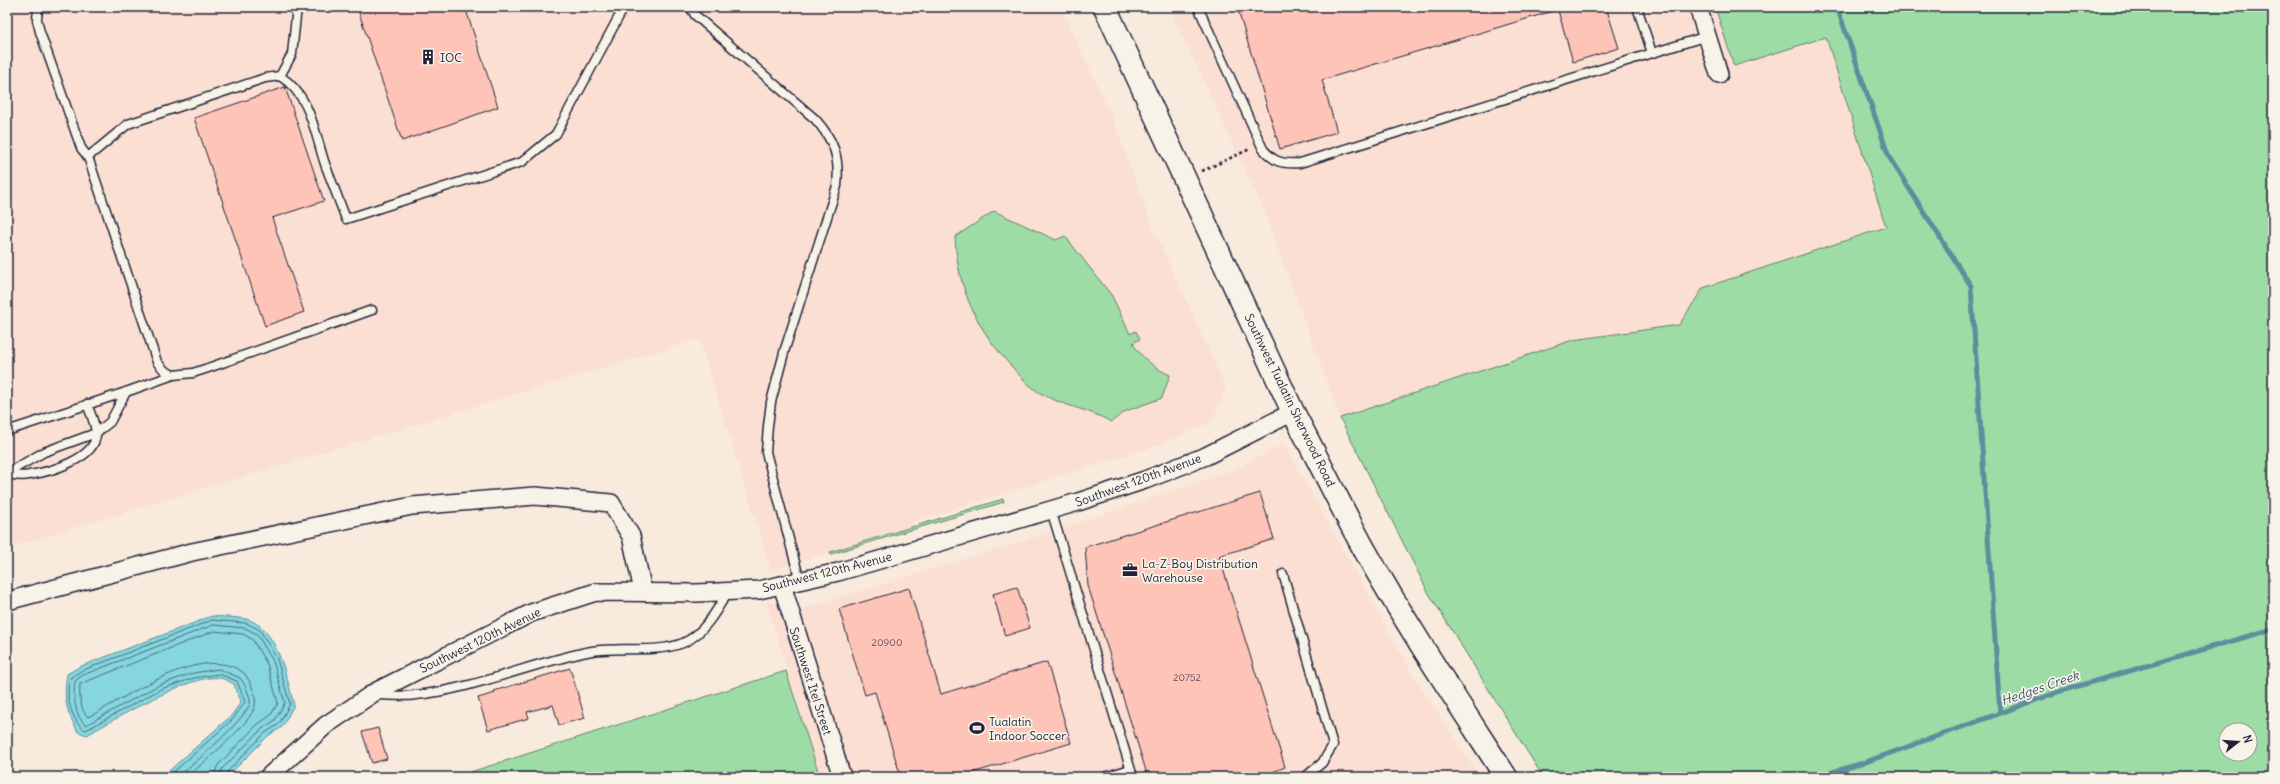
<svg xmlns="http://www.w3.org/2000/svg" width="2280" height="784" font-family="Delius,sans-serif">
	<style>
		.built { fill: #fbdfd3 }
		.green { fill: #9edca5; stroke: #607f70; fill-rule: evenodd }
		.water { fill: #85d6de; stroke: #5d8e9d }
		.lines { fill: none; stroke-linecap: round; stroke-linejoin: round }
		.shore { stroke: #4a6a7c; stroke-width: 1 }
		.stream { stroke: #5d8e9d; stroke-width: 5 }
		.building { fill: #ffc4b8; stroke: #22223b }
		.service-casing { stroke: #22223b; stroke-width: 11 }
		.minor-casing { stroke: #22223b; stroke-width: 20 }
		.trunk-casing { stroke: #22223b; stroke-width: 25 }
		.path { stroke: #22223b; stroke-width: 2.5; stroke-dasharray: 3 3; stroke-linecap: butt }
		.service { stroke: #f7f3e8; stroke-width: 8 }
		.minor { stroke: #f7f3e8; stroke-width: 17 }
		.trunk { stroke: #f7f3e8; stroke-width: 22 }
		.labels { text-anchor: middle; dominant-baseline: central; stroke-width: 3.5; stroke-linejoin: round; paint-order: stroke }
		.number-label { font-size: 10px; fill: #594a5a }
		.poi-label { font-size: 12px; fill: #22223b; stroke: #f7f3e8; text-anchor: start }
		.street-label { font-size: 12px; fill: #22223b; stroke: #f7f3e8 }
		.water-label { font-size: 13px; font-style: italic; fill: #40586c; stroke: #f7f3e8 }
	</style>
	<rect width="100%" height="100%" fill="#f9eade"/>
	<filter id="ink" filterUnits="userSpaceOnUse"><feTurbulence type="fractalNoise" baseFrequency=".025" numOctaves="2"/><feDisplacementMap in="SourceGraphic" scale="8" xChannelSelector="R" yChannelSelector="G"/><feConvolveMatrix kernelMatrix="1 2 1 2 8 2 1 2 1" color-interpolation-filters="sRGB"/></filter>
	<g filter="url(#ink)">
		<g class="built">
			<path d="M7,7H1061L1114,121L1152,226L1226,388L1212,422L1154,447L912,522L914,527L771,570L699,339L7,548Z"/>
			<path d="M1169,7H1715L1734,66L1826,37L1886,227L1703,288L1679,325L1573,340L1340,418L1263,208Z"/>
			<path d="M1284,444L1415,678L1480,777H820L766,601L798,610L1036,537L1235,469Z"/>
		</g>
		<g class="green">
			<path d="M1715,7H2273V777H1543L1428,592L1340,418L1573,340L1679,325L1703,288L1886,227L1826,37L1734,66ZM2226,730H2250V754H2226Z"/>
			<path d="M994,211L1056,240L1065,236L1112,296L1130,334L1136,331L1140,339L1133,343C1140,357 1156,369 1170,375L1162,398L1126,411L1111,422C1089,409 1062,406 1040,393C1030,387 1021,377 1013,368C978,331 957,289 955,237Z"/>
			<path d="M1003,499L1004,502L831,554L830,552Z"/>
			<path d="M786,671L820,777H455Z"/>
		</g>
		<path class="water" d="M212,616C223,617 235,617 246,619C277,626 287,679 294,705L282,727L268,736L227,777H162L231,716L241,702L234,684C230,682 225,679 220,678C193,672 112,721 87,735L78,732C66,710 63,700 67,674L79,667Z"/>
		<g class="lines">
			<g class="shore">
				<path d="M168,777L233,719L245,702L237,681L219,674L194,678L161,689L86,730C76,727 68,705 68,694C68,689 69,683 70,678L81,671L212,620L246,623L260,630L277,659L290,704L279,724L265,733L226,773L225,777"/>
				<path d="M177,777C191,767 247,718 250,703C251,696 244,683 240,678L219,669L193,673L159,685L86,725C74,716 73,694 75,681L83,675L213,625L245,628L257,634L273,661L285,703L275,720L262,729L222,769L219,777"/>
				<path d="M187,777C203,762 251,725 255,705C257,696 250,680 244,673C202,641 127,698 88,717C80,710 79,694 80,684L214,631L243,634L252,639L267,664L278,703L270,716L258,724L218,765L213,777"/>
			</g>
			<g class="stream">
				<path d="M1837,7L1889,157L1971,286L2000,713"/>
				<path d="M1816,777L1863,763L2061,691L2273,629"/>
			</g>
		</g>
		<g class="building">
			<path d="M357,7H465L498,107L402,141Z"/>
			<path d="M1237,7H1552L1553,11L1322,80L1337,132L1280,149Z"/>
			<path d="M1557,7H1606L1619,48L1573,62Z"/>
			<path d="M285,87L324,201L272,218L304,312L265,326L194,118Z"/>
			<path d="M1260,493L1274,539L1219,556L1285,767L1261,777H1148L1088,586L1085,547Z"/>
			<path d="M1017,587L1030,628L1005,636L993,594Z"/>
			<path d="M909,588L941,694L1047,662L1071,743L959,777H901L875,692L865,695L839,609Z"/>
			<path d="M570,668L585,718L559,725L553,705L527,712L529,718L488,730L478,698L495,693L494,691Z"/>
			<path d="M378,728L387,759L372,763L362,732Z"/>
		</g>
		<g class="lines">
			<g class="service-casing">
				<g id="service">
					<path d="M38,7L37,20L40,32L81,148L88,157"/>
					<path d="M690,7L695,15L815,119C834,140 840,157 837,186L785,349L771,402L768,426L766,452L800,581"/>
					<path d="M1198,7L1263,149C1275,163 1282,164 1300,163L1707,36"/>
					<path d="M1637,7L1652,53"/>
					<path d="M280,76L292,54L297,7"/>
					<path d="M173,375L164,370L157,362L88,157L128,124L265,78L280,76C311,96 314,131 325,164C332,182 339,201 346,219L522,162L556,134L624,7"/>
					<path d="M7,431L126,392L173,375L193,373L208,368L372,310"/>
					<path d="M7,473L44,452L96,433L110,422L126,392"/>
					<path d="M7,474C14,475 22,477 29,475C49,472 96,459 96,434C96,425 90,412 87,404"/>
					<path d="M1051,510L1133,777"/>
					<path d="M1283,574L1333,745L1322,763L1305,777"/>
					<path d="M377,695C389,695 403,697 416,695C476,689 533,662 592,651C621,646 655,654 683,643C704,634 717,610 728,591"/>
					<path d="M1105,777L1130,769"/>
				</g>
			</g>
			<g class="minor-casing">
				<g id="minor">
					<path d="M1698,7L1719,74"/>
					<path d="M782,585L842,777"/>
					<path d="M7,601L192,552L412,506L535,496L611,503L631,536L643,591"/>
					<path d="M268,777L326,725L375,692L531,613L596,592L697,593L759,590L838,572L1078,502L1145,480L1206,456L1293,412"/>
				</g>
			</g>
			<g class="trunk-casing">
				<path id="trunk" d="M1105,7L1293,412C1317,457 1339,503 1363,547C1407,626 1457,701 1506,777"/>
			</g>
			<path class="path" d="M1202,171L1250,149"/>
			<use href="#service" class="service"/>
			<use href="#minor" class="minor"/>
			<use href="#trunk" class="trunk"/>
		</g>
	</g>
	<defs>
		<g id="building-bare" transform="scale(1.2)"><path d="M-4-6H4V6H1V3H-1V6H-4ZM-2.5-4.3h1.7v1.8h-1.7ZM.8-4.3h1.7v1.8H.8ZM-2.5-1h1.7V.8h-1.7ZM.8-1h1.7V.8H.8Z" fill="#22223b" stroke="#f7f3e8" stroke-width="2.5" paint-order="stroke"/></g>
		<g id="office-bare" transform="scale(1.2)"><path d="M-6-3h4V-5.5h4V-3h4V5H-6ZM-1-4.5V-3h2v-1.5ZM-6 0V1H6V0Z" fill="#22223b" stroke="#f7f3e8" stroke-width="2.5" paint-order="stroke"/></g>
		<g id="stadium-bare" transform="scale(1.2)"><path d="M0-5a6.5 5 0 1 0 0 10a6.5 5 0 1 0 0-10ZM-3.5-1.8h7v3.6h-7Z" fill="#22223b" stroke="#f7f3e8" stroke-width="2.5" paint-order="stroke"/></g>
	</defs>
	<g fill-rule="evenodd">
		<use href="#building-bare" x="428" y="57"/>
		<use href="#office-bare" x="1130" y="570"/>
		<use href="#stadium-bare" x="977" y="728"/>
	</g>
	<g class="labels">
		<g class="number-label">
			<text x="887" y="642">20900</text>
			<text x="1187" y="677">20752</text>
		</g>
		<g class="poi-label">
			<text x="440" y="57">IOC</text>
			<text x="1142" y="563">La-Z-Boy Distribution<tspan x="1142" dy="14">Warehouse</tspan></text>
			<text x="989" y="721">Tualatin<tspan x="989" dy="14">Indoor Soccer</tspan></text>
		</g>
		<g class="street-label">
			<text transform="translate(1290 400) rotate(64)">Southwest Tualatin Sherwood Road</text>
			<text transform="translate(1138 480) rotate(-20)">Southwest 120th Avenue</text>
			<text transform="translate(827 572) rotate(-14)">Southwest 120th Avenue</text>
			<text transform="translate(480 640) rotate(-26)">Southwest 120th Avenue</text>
			<text transform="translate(811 681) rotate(72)">Southwest Itel Street</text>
		</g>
		<g class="water-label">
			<text transform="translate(2040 688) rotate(-19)">Hedges Creek</text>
		</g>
	</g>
	<rect width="2280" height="784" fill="none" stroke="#f7f3e8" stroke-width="24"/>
	<rect x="12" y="12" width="2256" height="760" fill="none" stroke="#22223b" stroke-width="1.5" filter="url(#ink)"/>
	<g transform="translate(2238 742) rotate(73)"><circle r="19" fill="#f7f3e8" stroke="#a29fa3"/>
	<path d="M0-3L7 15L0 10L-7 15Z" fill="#22223b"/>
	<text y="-6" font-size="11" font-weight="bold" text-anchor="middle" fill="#22223b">N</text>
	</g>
</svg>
